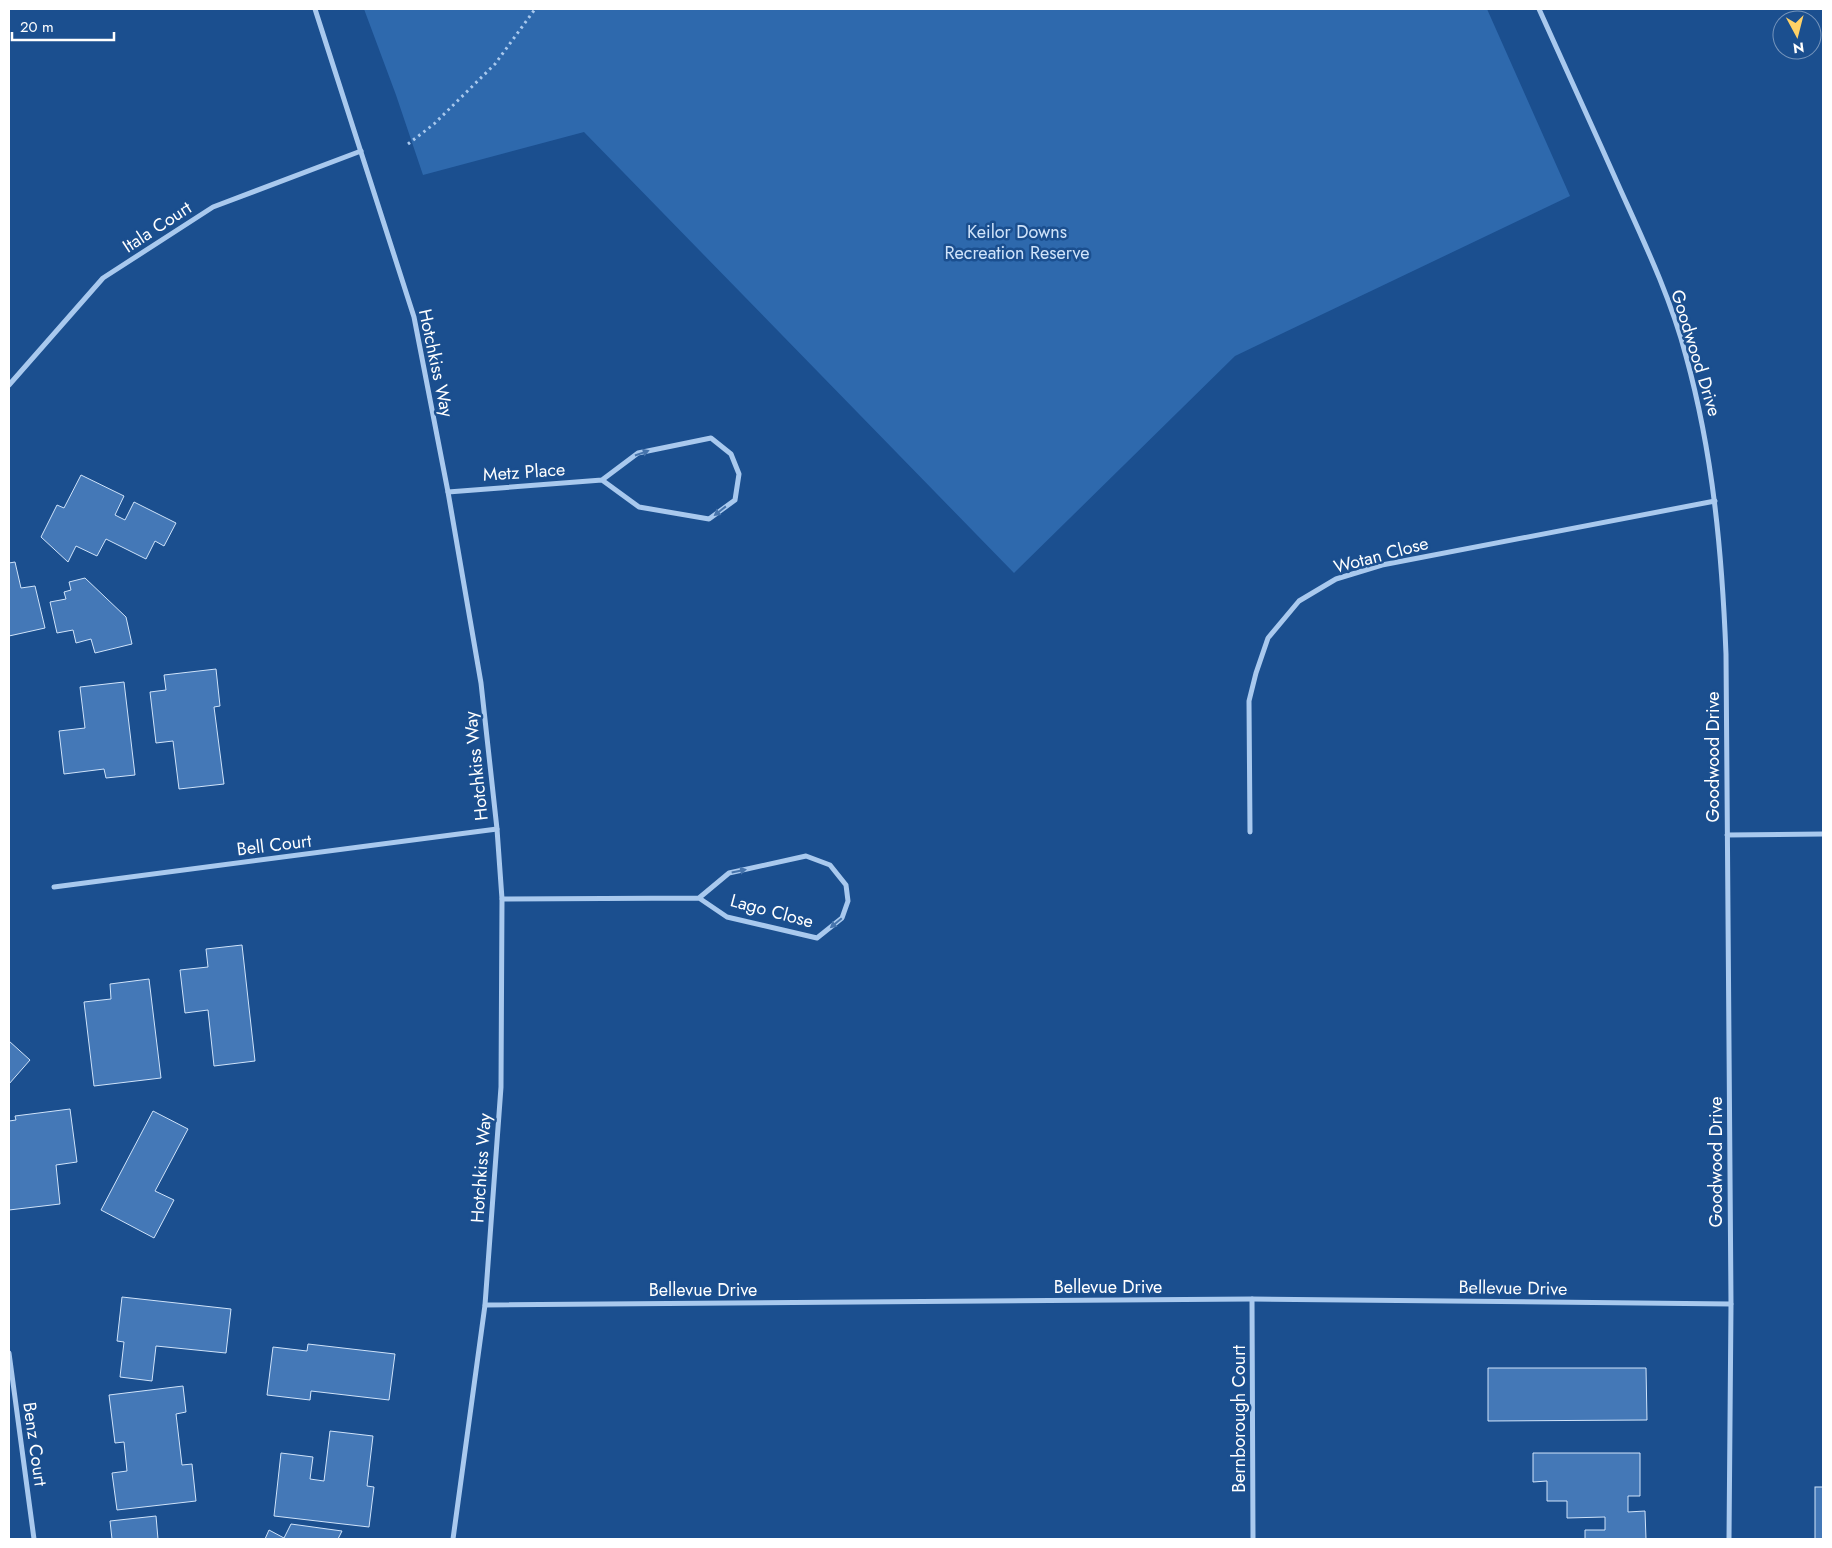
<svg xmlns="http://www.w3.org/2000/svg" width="1832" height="1548" font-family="Jost,sans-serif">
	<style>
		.green { fill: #2e69ad }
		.building { fill: #4478b7; stroke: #cfe3fa }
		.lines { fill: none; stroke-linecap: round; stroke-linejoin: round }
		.path { stroke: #a9c9ee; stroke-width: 3; stroke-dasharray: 2.5 4; stroke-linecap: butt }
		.street { stroke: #a9c9ee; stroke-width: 5 }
		.oneway { fill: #4674ac }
		.labels { text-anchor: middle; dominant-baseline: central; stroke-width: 5; stroke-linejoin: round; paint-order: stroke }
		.street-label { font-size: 18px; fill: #fff; stroke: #1b4f8f }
		.park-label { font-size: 18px; fill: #cfe3fa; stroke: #1b4f8f }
	</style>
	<rect width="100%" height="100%" fill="#1b4f8f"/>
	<path class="green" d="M364,9H1487L1570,196L1235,356L1014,573L584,132L423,175L396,95Z"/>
	<g class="building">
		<path d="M81,475L124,496L115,515L125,520L134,502L176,523L164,546L155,541L146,559L106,539L97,556L76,546L68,562L41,537L57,505L64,508Z"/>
		<path d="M15,562L21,588L35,586L45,628L9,636V563Z"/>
		<path d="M85,578L126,617L132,644L95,653L91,639L76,643L73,630L57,633L50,602L66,599L64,592L71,590L69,582Z"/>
		<path d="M216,669L220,706L214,707L224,784L179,789L173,741L156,743L150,692L166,690L164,675Z"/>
		<path d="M124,682L135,775L106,778L104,769L64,774L59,731L85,728L80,687Z"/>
		<path d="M242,945L255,1061L214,1066L208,1010L185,1013L180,970L208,967L206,949Z"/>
		<path d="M149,979L161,1078L94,1086L84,1002L111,999L110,984Z"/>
		<path d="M9,1041L30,1060L9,1084Z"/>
		<path d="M70,1109L77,1162L56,1165L60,1204L9,1210V1121L16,1120L15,1116Z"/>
		<path d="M153,1111L188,1129L155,1191L174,1200L154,1238L101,1210Z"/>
		<path d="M122,1297L231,1309L226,1353L156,1346L152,1381L120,1377L124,1342L117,1341Z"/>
		<path d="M308,1344L395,1354L389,1400L311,1391L310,1400L267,1395L273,1347L307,1351Z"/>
		<path d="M1488,1368H1646L1647,1420L1488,1421Z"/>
		<path d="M183,1386L186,1412L176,1414L182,1465L192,1464L196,1501L117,1510L112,1473L127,1471L124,1442L115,1443L109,1395Z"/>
		<path d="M330,1431L373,1436L367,1486L374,1487L369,1527L274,1516L281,1453L313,1457L310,1479L324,1481Z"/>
		<path d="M1533,1453H1640V1496H1628V1512L1645,1511L1646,1539H1585V1530H1605V1517L1567,1518V1501H1547V1481L1533,1482Z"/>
		<rect x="1815" y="1487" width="8" height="52"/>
		<path d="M156,1516L158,1539H112L110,1521Z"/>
		<path d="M291,1524L342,1531L338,1539H265L269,1530L284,1538Z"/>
	</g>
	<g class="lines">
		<path class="path" d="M408,144L434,124L495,64L535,9"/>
		<g class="street">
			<path d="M315,9L414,317L448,492L481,683L497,829L502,899L501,1087L485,1305L453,1539"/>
			<path d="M1539,9C1566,69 1594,130 1621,191C1645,244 1671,299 1686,356C1713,454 1722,553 1726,654L1731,1304L1729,1539"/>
			<path d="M9,385L103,278L213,207L361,151"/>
			<path d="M448,492L602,480L638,453L711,438L731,454L739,474L735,500L709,519L639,507L602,480"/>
			<path d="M1250,832L1249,701L1256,673L1268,638L1299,601L1336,579L1382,565L1715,501"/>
			<path d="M1727,835L1823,834"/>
			<path d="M54,887L497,829"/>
			<path d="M502,899L699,898L727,917L817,938L842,918L848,901L846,885L830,865L806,856L729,873L699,898"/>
			<path d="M1252,1299L1253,1539"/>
			<path d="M485,1305L1252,1299L1731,1304"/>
			<path d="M9,1353L34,1539"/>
		</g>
	</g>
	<defs><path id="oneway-solid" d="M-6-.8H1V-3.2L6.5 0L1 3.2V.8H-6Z" transform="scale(1.25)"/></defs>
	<g class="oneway">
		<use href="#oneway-solid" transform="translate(642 453) rotate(-19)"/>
		<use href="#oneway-solid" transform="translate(720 511) rotate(142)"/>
		<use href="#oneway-solid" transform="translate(739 871) rotate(-12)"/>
		<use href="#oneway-solid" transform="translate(836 923) rotate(140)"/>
	</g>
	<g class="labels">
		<g class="street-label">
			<text transform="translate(157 227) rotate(-33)">Itala Court</text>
			<text transform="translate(1696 353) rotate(73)">Goodwood Drive</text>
			<text transform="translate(436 363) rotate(78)">Hotchkiss Way</text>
			<text transform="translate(524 472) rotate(-4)">Metz Place</text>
			<text transform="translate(1381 555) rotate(-15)">Wotan Close</text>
			<text transform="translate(1713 757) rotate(-90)">Goodwood Drive</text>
			<text transform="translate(476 766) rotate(-96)">Hotchkiss Way</text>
			<text transform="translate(274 845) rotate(-7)">Bell Court</text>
			<text transform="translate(772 911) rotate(15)">Lago Close</text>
			<text transform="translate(1716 1162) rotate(-90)">Goodwood Drive</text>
			<text transform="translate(481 1168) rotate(-86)">Hotchkiss Way</text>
			<text x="1108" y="1287">Bellevue Drive</text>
			<text transform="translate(1513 1288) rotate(1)">Bellevue Drive</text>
			<text x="703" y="1290">Bellevue Drive</text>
			<text transform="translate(1239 1419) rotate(-90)">Bernborough Court</text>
			<text transform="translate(35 1444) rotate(82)">Benz Court</text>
		</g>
		<g class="park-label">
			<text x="1017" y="232">Keilor Downs<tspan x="1017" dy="21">Recreation Reserve</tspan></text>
		</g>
	</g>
	<rect width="1832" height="1548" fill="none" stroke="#ffffff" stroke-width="20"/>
	<g transform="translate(1797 35) rotate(173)"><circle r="24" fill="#1b4f8f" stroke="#7695bc"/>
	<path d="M0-4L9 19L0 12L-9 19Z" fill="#ffd166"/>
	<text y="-8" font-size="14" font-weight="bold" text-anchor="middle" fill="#ffffff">N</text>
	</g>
	<path d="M12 32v8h102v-8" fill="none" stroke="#ffffff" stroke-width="2.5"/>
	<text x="20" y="32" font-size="15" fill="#ffffff" stroke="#1b4f8f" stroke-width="4" paint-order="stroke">20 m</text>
</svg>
